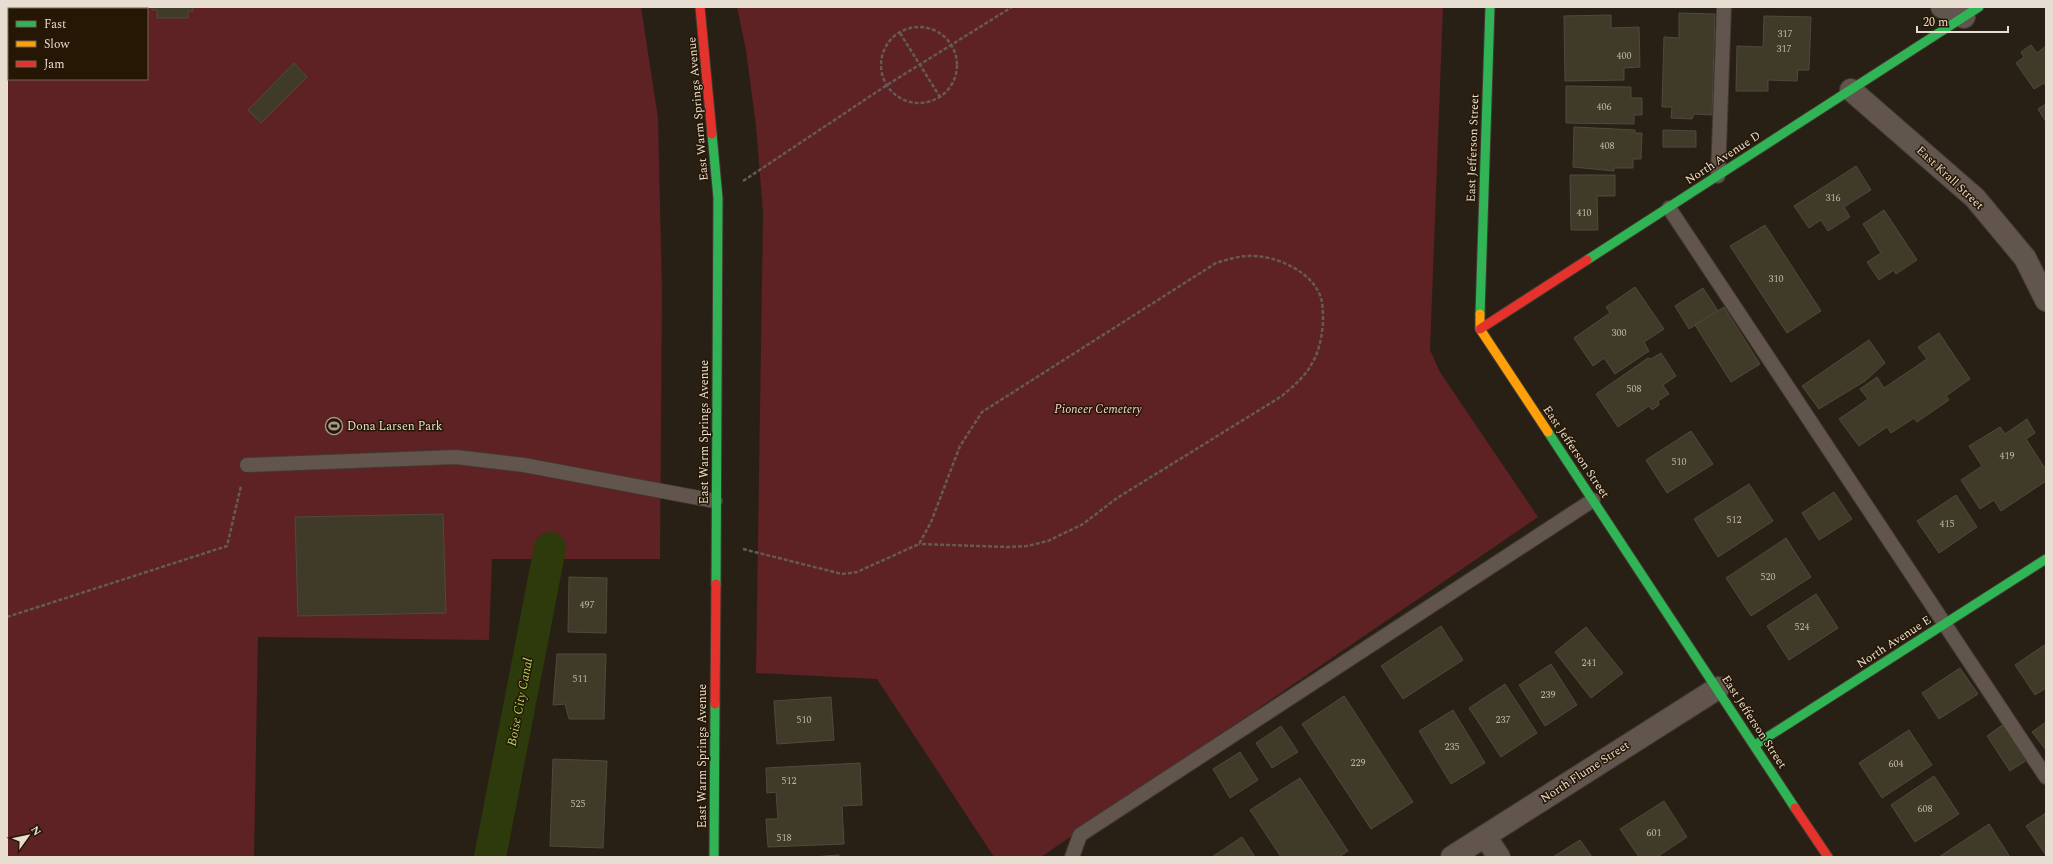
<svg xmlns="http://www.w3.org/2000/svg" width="2053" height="864" font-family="Spectral,serif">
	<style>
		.green { fill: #5e2124; fill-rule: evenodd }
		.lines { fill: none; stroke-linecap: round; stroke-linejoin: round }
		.canal { stroke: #2d3b0c; stroke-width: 32 }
		.building { fill: #403a29; stroke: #4e4a3f }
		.lane-casing { stroke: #413a30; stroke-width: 16 }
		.street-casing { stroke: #413a30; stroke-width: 24 }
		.fast-casing { stroke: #413a30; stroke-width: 11 }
		.slow-casing { stroke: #413a30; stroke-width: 11 }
		.jam-casing { stroke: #413a30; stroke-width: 11 }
		.path { stroke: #645b54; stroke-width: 2.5; stroke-dasharray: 4 2; stroke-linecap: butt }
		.lane { stroke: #61554e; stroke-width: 14 }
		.street { stroke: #61554e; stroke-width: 22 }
		.fast { stroke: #30b455; stroke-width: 9 }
		.slow { stroke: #ff9f0a; stroke-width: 9 }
		.jam { stroke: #e5322d; stroke-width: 9 }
		.labels { text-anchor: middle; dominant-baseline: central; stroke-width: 3; stroke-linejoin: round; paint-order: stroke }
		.number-label { font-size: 10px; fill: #bdb4a6 }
		.street-label { font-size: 12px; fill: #e7ddd0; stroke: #261704 }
		.park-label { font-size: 12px; font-style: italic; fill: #f2d6d5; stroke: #261704 }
		.poi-label { font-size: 12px; fill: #e7ddd0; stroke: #261704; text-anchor: start }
		.water-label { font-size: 13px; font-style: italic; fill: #add85d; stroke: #261704 }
	</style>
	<rect width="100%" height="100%" fill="#282014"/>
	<g class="green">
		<path d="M7,7H641L658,118L662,292L660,559H492L489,640L258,637L254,857H7ZM9,9H147V79H9Z"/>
		<path d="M737,7H1443L1430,350L1440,372L1538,517L1041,857H994L877,679L756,673L763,213L756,126L746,50Z"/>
	</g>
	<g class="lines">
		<path class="canal" d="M490,857L550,548"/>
	</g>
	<g class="building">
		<path d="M152,7H193V11H188V18H157V10H152Z"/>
		<path d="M1679,13L1715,14L1712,115L1694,114L1692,119L1671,118L1672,107H1662L1664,37L1679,38Z"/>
		<path d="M1611,15V28L1639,27L1640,67L1624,68V80L1565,81L1564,16Z"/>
		<path d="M1764,16L1811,17L1809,70H1798L1797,81L1768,80V91H1736L1737,46L1763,47Z"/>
		<path d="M2031,45L2037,53L2046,46V86L2044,83L2034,89L2016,63L2024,57L2021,52Z"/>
		<path d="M294,63L307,77L261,123L248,110Z"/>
		<path d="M1566,86L1631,87V98H1642V115H1634V124L1566,123Z"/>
		<path d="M2046,104V122L2038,109Z"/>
		<path d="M1574,127L1635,130V133H1642L1641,159H1633V168H1614V171L1573,167Z"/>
		<path d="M1663,130L1696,131V147H1663Z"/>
		<path d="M1856,166L1871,190L1844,207L1850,217L1828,231L1821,220L1809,228L1794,206Z"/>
		<path d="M1570,175H1615V196H1597L1598,230H1571Z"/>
		<path d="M1884,210L1917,260L1896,274L1894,270L1879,280L1867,262L1881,253L1863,224Z"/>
		<path d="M1765,225L1821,311L1787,333L1730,246Z"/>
		<path d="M1635,287L1664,329L1644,342L1649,351L1615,374L1604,358L1593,366L1574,338L1610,313L1606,307Z"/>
		<path d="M1703,288L1718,311L1689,329L1675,306Z"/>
		<path d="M1724,307L1760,364L1731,382L1695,325Z"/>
		<path d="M1939,333L1970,379L1946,396L1949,400L1917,422L1914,418L1891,433L1887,427L1859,446L1839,419L1868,399L1860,389L1877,377L1884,388L1927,359L1918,347Z"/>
		<path d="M1869,340L1885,363L1865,381L1819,409L1802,386Z"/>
		<path d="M1661,353L1676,376L1663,385L1669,394L1658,401L1659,405L1652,410L1649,406L1618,427L1596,394L1648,358L1651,359Z"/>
		<path d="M2027,419L2035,433L2026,439L2046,470V481L2001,511L1994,500L1980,509L1961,480L1982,466L1969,446L2000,427L2005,434Z"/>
		<path d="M1691,431L1713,464L1667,493L1646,460Z"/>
		<path d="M1749,484L1773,521L1718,557L1694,519Z"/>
		<path d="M1834,492L1852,519L1819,540L1802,513Z"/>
		<path d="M1956,495L1977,527L1939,553L1917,521Z"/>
		<path d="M443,514L446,613L298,616L295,517Z"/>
		<path d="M1786,538L1811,577L1751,616L1726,578Z"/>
		<path d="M569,577L607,578L606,633L568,632Z"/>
		<path d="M1816,594L1838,628L1789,660L1767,626Z"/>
		<path d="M1441,626L1463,660L1403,699L1381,666Z"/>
		<path d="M1586,627L1623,673L1591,698L1555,652Z"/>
		<path d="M2046,644V688L2035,695L2015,665Z"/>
		<path d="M557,654H606L604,719H569L565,704L553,705Z"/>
		<path d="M1551,664L1577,705L1545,726L1519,685Z"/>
		<path d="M1960,668L1978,694L1939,719L1922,693Z"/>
		<path d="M1505,684L1537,733L1501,757L1469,708Z"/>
		<path d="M1344,696L1413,802L1371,829L1302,724Z"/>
		<path d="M831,697L834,740L777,744L774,701Z"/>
		<path d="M1453,710L1485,763L1451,784L1419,731Z"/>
		<path d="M2046,722V750L2032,732Z"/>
		<path d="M2004,724L2027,760L2010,771L1987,736Z"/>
		<path d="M1281,726L1298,752L1272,768L1256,743Z"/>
		<path d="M1909,730L1932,765L1882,798L1859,763Z"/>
		<path d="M1240,752L1258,780L1230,798L1213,769Z"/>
		<path d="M553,759L607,761L603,848L550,846Z"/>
		<path d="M860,763L862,805L842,806L844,844L768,847L766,819H778L776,792L767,793L766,768Z"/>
		<path d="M1934,776L1959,814L1915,842L1891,805Z"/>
		<path d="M1300,778L1348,851L1339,857H1281L1250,810Z"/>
		<path d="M1664,801L1687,837L1657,857H1639L1620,829Z"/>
		<path d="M2046,813V853L2045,854L2026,826Z"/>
		<path d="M1989,824L2010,857H1939Z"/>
		<path d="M1242,837L1255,857H1212Z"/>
		<path d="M1580,840L1592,857H1553Z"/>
		<path d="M839,855V857H812Z"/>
	</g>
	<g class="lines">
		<g class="lane-casing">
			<g id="lane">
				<path d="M1718,176L1724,7"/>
				<path d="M1669,208L2046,777"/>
				<path d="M247,465L456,457L524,465L715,501"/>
				<path d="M1072,857L1080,835L1593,500"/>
			</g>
		</g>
		<g class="street-casing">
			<g id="street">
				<path d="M1942,7L1964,17"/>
				<path d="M1851,90L1975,198L2025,258L2046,300"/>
				<path d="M1485,836L1499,857"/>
				<path d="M1452,857L1718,688"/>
			</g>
		</g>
		<g class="fast-casing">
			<g id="fast">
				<path d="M712,134L718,198L716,584"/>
				<path d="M1587,260L1979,7"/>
				<path d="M1480,314L1490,7"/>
				<path d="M1548,432L1795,808"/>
				<path d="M1755,745L2046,559"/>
				<path d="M714,857L715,704"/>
			</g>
		</g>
		<g class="slow-casing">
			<path id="slow" d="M1480,314V329L1548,432"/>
		</g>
		<g class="jam-casing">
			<g id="jam">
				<path d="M700,7L712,134"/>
				<path d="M1480,329L1587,260"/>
				<path d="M715,704L716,584"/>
				<path d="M1795,808L1828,857"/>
			</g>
		</g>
		<g class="path">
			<circle cx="919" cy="65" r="38"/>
			<path d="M900,33L940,97"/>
			<path d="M743,181L887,85L1012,7"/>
			<path d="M743,549L842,574L857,572L919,544L931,522L960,446L982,412L1216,263C1226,260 1236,257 1246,256C1273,254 1312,270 1321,298C1323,305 1323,314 1323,322C1322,336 1319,353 1311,365C1304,378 1293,386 1282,396L1117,498L1083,524L1048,541L1027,546L1009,547L919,544"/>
			<path d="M7,617L227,546L241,486"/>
		</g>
		<use href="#lane" class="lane"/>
		<use href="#street" class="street"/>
		<use href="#fast" class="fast"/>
		<use href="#slow" class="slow"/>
		<use href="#jam" class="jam"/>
	</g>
	<defs>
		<g id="stadium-ring" transform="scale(0.9)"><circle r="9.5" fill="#261704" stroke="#a49b8e" stroke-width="1.5"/><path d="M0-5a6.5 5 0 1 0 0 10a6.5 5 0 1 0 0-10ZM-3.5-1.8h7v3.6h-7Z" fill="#a49b8e"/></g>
	</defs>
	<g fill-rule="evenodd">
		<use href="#stadium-ring" x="334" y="426"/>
	</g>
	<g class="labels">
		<g class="number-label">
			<text x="1785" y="34">317</text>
			<text x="1784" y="49">317</text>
			<text x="1624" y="56">400</text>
			<text x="1604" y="107">406</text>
			<text x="1607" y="146">408</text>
			<text x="1833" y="198">316</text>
			<text x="1584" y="213">410</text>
			<text x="1776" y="279">310</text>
			<text x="1619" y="333">300</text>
			<text x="1634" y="389">508</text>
			<text x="2007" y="456">419</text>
			<text x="1679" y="462">510</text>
			<text x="1734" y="520">512</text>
			<text x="1947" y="524">415</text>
			<text x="1768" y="577">520</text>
			<text x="587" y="605">497</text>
			<text x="1802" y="627">524</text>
			<text x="1589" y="663">241</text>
			<text x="580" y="679">511</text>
			<text x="1548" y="695">239</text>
			<text x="804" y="720">510</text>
			<text x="1503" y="720">237</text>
			<text x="1452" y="747">235</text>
			<text x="1358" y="763">229</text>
			<text x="1896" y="764">604</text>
			<text x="789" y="781">512</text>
			<text x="578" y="804">525</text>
			<text x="1925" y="809">608</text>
			<text x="1654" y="833">601</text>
			<text x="784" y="838">518</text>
		</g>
		<g class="street-label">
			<text transform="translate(698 109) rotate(-95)">East Warm Springs Avenue</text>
			<text transform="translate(1473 148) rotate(-88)">East Jefferson Street</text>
			<text transform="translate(1723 158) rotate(-33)">North Avenue D</text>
			<text transform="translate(1950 178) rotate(43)">East Krall Street</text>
			<text transform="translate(704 432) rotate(-90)">East Warm Springs Avenue</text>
			<text transform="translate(1576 452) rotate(56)">East Jefferson Street</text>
			<text transform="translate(1894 642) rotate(-33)">North Avenue E</text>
			<text transform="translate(1754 722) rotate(57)">East Jefferson Street</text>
			<text transform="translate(702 756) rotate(-90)">East Warm Springs Avenue</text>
			<text transform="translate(1585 772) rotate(-33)">North Flume Street</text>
		</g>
		<g class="park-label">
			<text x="1098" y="409">Pioneer Cemetery</text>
		</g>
		<g class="poi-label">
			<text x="347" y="426">Dona Larsen Park</text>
		</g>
		<g class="water-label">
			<text transform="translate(520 702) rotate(-79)">Boise City Canal</text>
		</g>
	</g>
	<rect width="2053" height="864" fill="none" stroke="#e7ddd0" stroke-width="16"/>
	<rect x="8" y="8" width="140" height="72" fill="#261704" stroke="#736656"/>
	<rect x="16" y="21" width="20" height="6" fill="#30b455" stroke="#736656"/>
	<text x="44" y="28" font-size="12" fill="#e7ddd0">Fast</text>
	<rect x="16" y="41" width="20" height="6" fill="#ff9f0a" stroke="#736656"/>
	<text x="44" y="48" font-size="12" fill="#e7ddd0">Slow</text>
	<rect x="16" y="61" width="20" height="6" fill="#e5322d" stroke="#736656"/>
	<text x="44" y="68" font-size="12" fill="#e7ddd0">Jam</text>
	<g transform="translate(28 836) rotate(57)" stroke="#261704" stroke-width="3" paint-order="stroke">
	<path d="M0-3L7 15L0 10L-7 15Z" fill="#e7ddd0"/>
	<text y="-6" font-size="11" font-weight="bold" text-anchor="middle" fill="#e7ddd0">N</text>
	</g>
	<path d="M1917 26v6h91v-6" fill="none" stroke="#e7ddd0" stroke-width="2"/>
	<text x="1923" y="26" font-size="12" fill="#e7ddd0" stroke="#261704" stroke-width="3" paint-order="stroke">20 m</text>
</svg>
